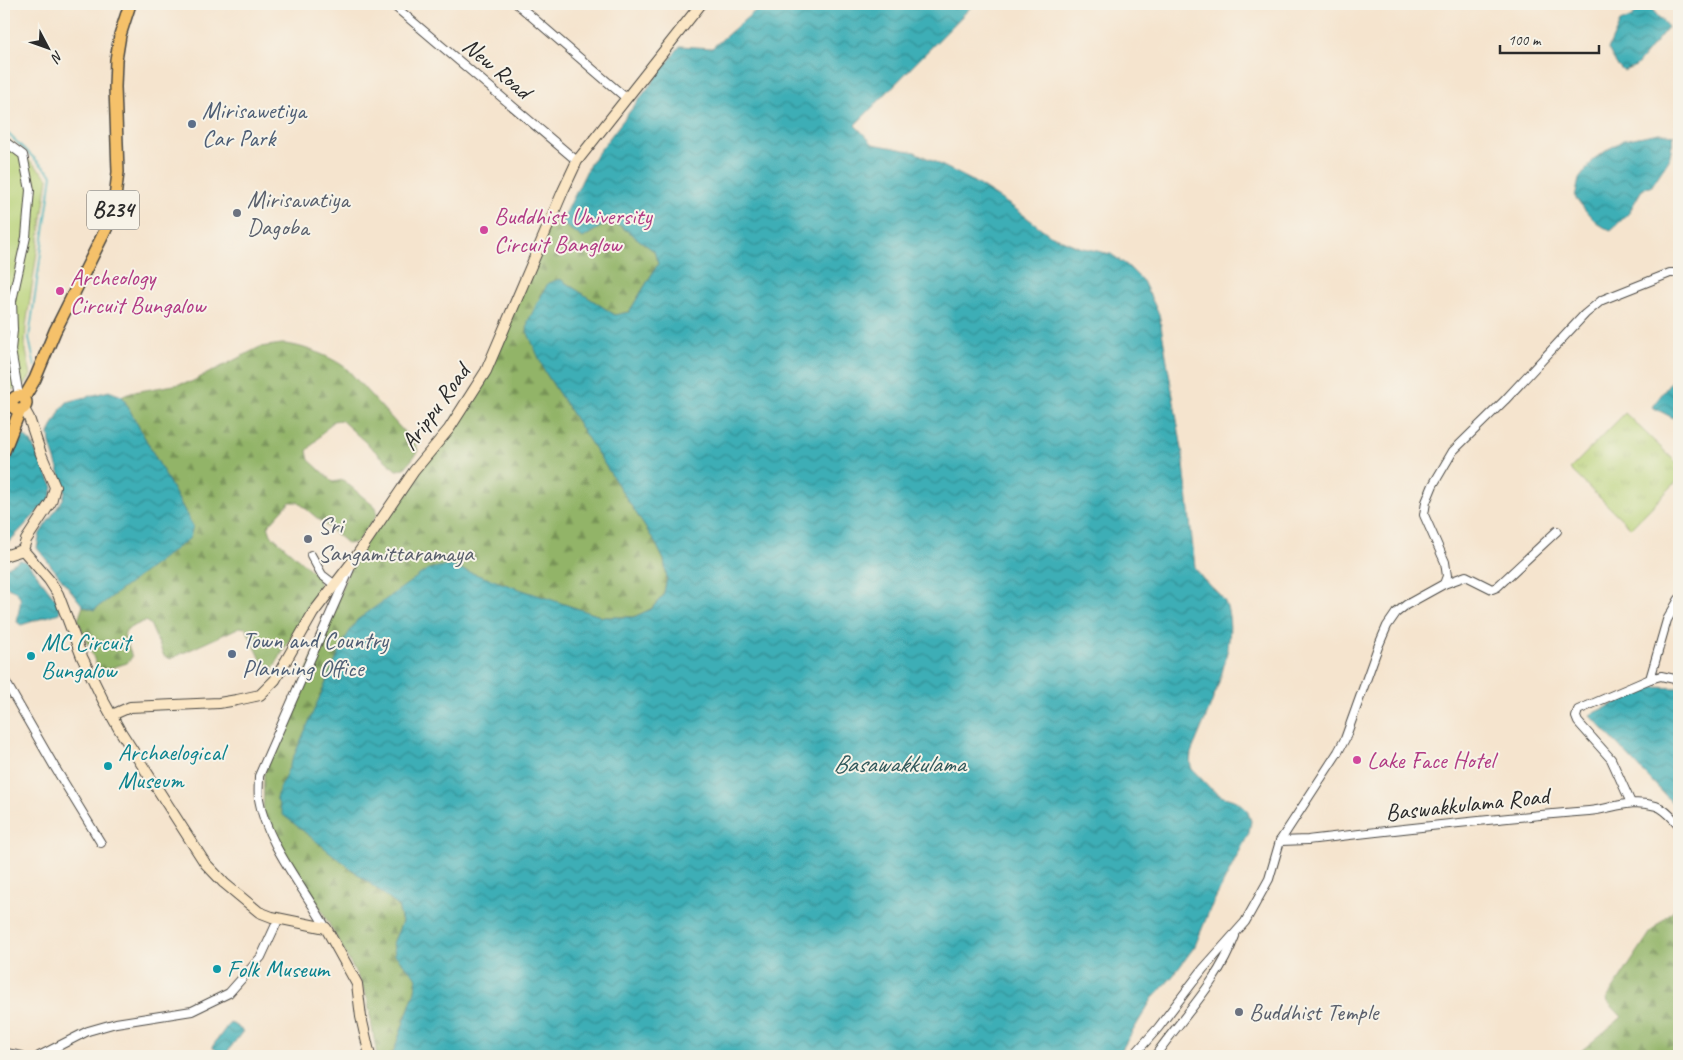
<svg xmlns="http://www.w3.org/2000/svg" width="1683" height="1060" font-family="Caveat,sans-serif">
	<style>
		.forest { fill: url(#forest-firs); stroke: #5e704a }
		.park { fill: url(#park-tufts); stroke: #727e52 }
		.garden { fill: #b8d278; stroke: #727e52 }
		.water { fill: url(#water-waves); stroke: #346c70 }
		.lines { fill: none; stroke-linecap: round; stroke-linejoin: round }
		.stream { stroke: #3caeb6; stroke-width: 2 }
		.street-casing { stroke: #494743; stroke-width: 10 }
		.secondary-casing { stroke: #494743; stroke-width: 12 }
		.primary-casing { stroke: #494743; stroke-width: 14 }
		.street { stroke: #fff; stroke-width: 8 }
		.secondary { stroke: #fbe6c4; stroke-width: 10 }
		.primary { stroke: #f5c16b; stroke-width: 11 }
		.service-dot { fill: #5c6f8a; stroke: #f7f3e8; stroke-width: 2 }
		.worship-dot { fill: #6b7280; stroke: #f7f3e8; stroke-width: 2 }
		.hotel-dot { fill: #d1479c; stroke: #f7f3e8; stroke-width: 2 }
		.culture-dot { fill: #0f9aa8; stroke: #f7f3e8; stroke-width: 2 }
		.labels { text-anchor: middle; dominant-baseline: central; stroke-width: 4; stroke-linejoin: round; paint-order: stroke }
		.shield { fill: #f7f3e8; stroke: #686764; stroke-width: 1 }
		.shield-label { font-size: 22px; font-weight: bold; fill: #2b2b2b }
		.street-label { font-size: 24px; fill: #2b2b2b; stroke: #f7f3e8 }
		.service-label { font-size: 24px; fill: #4e5e75; stroke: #f7f3e8; text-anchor: start }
		.worship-label { font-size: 24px; fill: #5b616d; stroke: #f7f3e8; text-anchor: start }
		.hotel-label { font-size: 24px; fill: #b23c85; stroke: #f7f3e8; text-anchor: start }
		.culture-label { font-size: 24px; fill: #0d838f; stroke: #f7f3e8; text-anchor: start }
		.water-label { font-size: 25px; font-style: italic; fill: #31595c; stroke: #f7f3e8 }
	</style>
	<defs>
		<pattern id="forest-firs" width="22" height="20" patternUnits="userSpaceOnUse" patternTransform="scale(1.25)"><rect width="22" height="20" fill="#92b468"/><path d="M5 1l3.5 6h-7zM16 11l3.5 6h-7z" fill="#779356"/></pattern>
		<pattern id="park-tufts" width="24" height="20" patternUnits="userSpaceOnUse" patternTransform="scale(1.25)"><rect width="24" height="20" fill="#b8d278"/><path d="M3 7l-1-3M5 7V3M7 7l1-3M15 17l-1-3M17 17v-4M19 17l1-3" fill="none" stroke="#9eb468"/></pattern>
		<pattern id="water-waves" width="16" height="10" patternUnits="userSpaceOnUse" patternTransform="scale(1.25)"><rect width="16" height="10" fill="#3caeb6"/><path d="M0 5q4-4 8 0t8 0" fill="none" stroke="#338e94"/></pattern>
	</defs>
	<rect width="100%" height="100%" fill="#f7f3e8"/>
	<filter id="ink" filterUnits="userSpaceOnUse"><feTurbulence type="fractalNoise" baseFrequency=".02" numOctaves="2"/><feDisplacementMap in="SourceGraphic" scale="10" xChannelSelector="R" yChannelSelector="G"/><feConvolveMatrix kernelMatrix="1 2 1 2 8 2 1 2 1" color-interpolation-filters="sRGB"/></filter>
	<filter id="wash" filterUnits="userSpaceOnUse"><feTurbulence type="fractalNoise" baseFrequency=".0096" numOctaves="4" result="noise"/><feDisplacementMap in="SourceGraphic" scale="20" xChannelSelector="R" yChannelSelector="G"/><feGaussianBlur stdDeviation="1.12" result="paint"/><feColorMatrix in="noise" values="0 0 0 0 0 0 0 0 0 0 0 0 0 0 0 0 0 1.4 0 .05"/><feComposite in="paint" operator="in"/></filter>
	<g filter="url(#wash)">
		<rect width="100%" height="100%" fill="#f5e4ce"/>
		<g class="forest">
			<path d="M552,217L583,238L605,224L619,225L654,251L658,264L629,312L615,315L560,279L545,372L656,544L664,560L667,579L663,596L651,609L634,617H603L448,566L284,815L398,906L402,922L393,943L395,955L417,978L415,991L392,1056H377L367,998L358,977L317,902L273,840L263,817L264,773L353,561L486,371Z"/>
			<path d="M282,344C300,344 332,357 346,368L416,445L418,452L404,469L396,470L341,420L333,421L307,451L309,460L333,482L343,480L375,507L377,515L357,542L348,544L298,502H290L268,526L271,535L318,576L320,586L273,669L266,670L246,628L240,627L170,659L164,656L150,624L145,621L127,629L124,635L132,657L127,663L104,670L97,666L78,620L83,606L94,610L193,526L122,396L134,392L191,382L260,347Z"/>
			<path d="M1679,905V1056H1575L1622,1017L1606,1000L1652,930Z"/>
		</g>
		<path class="park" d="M1625,413L1679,465V479L1631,528L1570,469Z"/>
		<path class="garden" d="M4,136L48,178L26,326L25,346L31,375L26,383L14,390L4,386Z"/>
		<g class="water">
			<path d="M763,4L791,11L796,4H974L855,125L873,144L915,152L971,180L1013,207L1050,235L1079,247L1111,254L1128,266L1143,281L1159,314L1183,455L1195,567C1198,572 1200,576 1204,580C1211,587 1220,593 1225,602C1243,640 1206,716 1191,753L1190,763L1192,769L1210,788L1221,796L1237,801L1247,810L1251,821L1249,833L1210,909L1195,946L1173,976L1152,999L1118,1056H392L415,991L417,978L395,955L393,943L402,922L398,906L283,815L276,797L345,639L357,620L428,569L448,565L603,617H634L651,609L663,596L667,579L664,560L656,544L545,372L527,331L528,321L548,283L560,279L615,315L629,312L658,264L654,251L619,225L605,224L583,238L561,223L591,162L680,46L712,48Z"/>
			<path d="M1644,4H1647L1668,27L1636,66L1623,71L1617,65L1608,49L1620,22L1632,17Z"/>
			<path d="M1659,133L1674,135L1669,160L1651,187L1643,188L1628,214L1611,230C1595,226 1585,209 1575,197L1579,179L1595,158L1623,140Z"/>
			<path d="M1679,377V421L1652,407L1674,378Z"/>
			<path d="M109,391L122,396L193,526L190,538L94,610L83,606L37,548L40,533L63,499L65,491L50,444L49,433L61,409L67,402Z"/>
			<path d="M21,433L31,442L53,487L50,499L4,547V478Z"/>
			<path d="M20,560L27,562L61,606L59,613L21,625L17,622C20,599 27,596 4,585V569Z"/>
			<path d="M1650,687L1679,688V810L1590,715Z"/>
			<path d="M230,1022L243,1031L224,1056L212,1047Z"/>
		</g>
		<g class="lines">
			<g class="stream">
				<path d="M4,54L8,49L7,19L10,4"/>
				<path d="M4,130L52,175L29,338L35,367"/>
			</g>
		</g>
	</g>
	<g filter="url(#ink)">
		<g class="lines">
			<g class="street-casing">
				<g id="street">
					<path d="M392,4L577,161"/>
					<path d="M517,4L626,98"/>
					<path d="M4,141L23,155L30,190L26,237L12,301L13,330L11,350L19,396"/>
					<path d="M4,318L13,330"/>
					<path d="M311,555L322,575L335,585"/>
					<path d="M1444,584L1466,576L1492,589L1497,587L1557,531"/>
					<path d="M4,679L54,766L101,843"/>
					<path d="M1650,679L1667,620L1679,599"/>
					<path d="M1631,803L1611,759L1578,722L1576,717L1578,710L1650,679L1661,676L1679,680"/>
					<path d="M1280,841L1308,840C1402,829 1495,818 1589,811C1612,809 1631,798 1656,806C1666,809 1673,819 1679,825"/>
					<path d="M326,928C304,888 266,843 259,799C258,792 259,783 259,776L350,569"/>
					<path d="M6,1056V1053L22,1056"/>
					<path d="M39,1056L88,1031L116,1023L192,1011L229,993L261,957L279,918"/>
					<path d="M1133,1056L1158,1028L1203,969L1245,922L1269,879L1280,841L1338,752L1345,739L1378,647L1387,626L1396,613L1406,605L1444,584L1447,576L1445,562L1424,515L1426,502L1433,485L1453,451L1505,400L1585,314L1602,300L1670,273H1679"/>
					<path d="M1155,1056C1183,1016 1218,983 1235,936"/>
				</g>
			</g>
			<g class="secondary-casing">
				<g id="secondary">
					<path d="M24,409L29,418L41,454L55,487L51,502L26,540L23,550L49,580L58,594L82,657L103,700L119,729L205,863L224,883L259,912L272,917L326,928L357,984L361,1017L370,1056"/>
					<path d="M4,556L23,550"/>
					<path d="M112,715L130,707L219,703L237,700L260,695L275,680L313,613L353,561L414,471L449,429L486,371L563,191L577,161L701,4"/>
				</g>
			</g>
			<g class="primary-casing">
				<g id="primary">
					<circle cx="19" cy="403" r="7"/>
					<path d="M24,398L35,379L55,331L106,229L114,207L118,172L115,87L116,60L120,35L130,4"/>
					<path d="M4,451L20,410"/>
				</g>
			</g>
			<use href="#street" class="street"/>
			<use href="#secondary" class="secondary"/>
			<use href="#primary" class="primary"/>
		</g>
	</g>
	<g class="service-dot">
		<circle cx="192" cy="124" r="5"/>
		<circle cx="232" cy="654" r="5"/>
	</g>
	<g class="worship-dot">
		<circle cx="237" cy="213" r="5"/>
		<circle cx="308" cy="539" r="5"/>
		<circle cx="1239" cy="1012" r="5"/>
	</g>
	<g class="hotel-dot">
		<circle cx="484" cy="230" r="5"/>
		<circle cx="60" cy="291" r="5"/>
		<circle cx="1357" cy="760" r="5"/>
	</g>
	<g class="culture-dot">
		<circle cx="31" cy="656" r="5"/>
		<circle cx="108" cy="766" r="5"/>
		<circle cx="217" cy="969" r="5"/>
	</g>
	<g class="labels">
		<rect class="shield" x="87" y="190.5" width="52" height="39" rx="4"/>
		<g class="shield-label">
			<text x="113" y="210">B234</text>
		</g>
		<g class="street-label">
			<text transform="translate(497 68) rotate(40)">New Road</text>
			<text transform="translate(435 407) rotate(-54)">Arippu Road</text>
			<text transform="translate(1467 804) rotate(-6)">Baswakkulama Road</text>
		</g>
		<g class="service-label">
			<text x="202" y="110">Mirisawetiya<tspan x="202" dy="28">Car Park</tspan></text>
			<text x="242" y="640">Town and Country<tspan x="242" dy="28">Planning Office</tspan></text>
		</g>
		<g class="worship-label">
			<text x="247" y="199">Mirisavatiya<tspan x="247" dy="28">Dagoba</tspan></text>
			<text x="318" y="525">Sri<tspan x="318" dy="28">Sangamittaramaya</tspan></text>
			<text x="1249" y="1012">Buddhist Temple</text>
		</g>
		<g class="hotel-label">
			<text x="494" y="216">Buddhist University<tspan x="494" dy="28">Circuit Banglow</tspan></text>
			<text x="70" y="277">Archeology<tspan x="70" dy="28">Circuit Bungalow</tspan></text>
			<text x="1367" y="760">Lake Face Hotel</text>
		</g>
		<g class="culture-label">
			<text x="41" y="642">MC Circuit<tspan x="41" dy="28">Bungalow</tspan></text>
			<text x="118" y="752">Archaelogical<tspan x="118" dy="28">Museum</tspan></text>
			<text x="227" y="969">Folk Museum</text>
		</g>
		<g class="water-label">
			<text x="899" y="764">Basawakkulama</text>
		</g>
	</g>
	<rect width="1683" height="1060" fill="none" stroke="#f7f3e8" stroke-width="20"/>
	<g transform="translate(48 48) rotate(131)" stroke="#f7f3e8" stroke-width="4" paint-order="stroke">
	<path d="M0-4L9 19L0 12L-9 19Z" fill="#2b2b2b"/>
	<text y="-8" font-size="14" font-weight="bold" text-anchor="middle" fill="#2b2b2b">N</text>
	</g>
	<path d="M1500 45v8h99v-8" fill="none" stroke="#2b2b2b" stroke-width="2.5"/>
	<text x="1508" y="45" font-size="15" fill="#2b2b2b" stroke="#f7f3e8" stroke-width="4" paint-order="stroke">100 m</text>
</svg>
